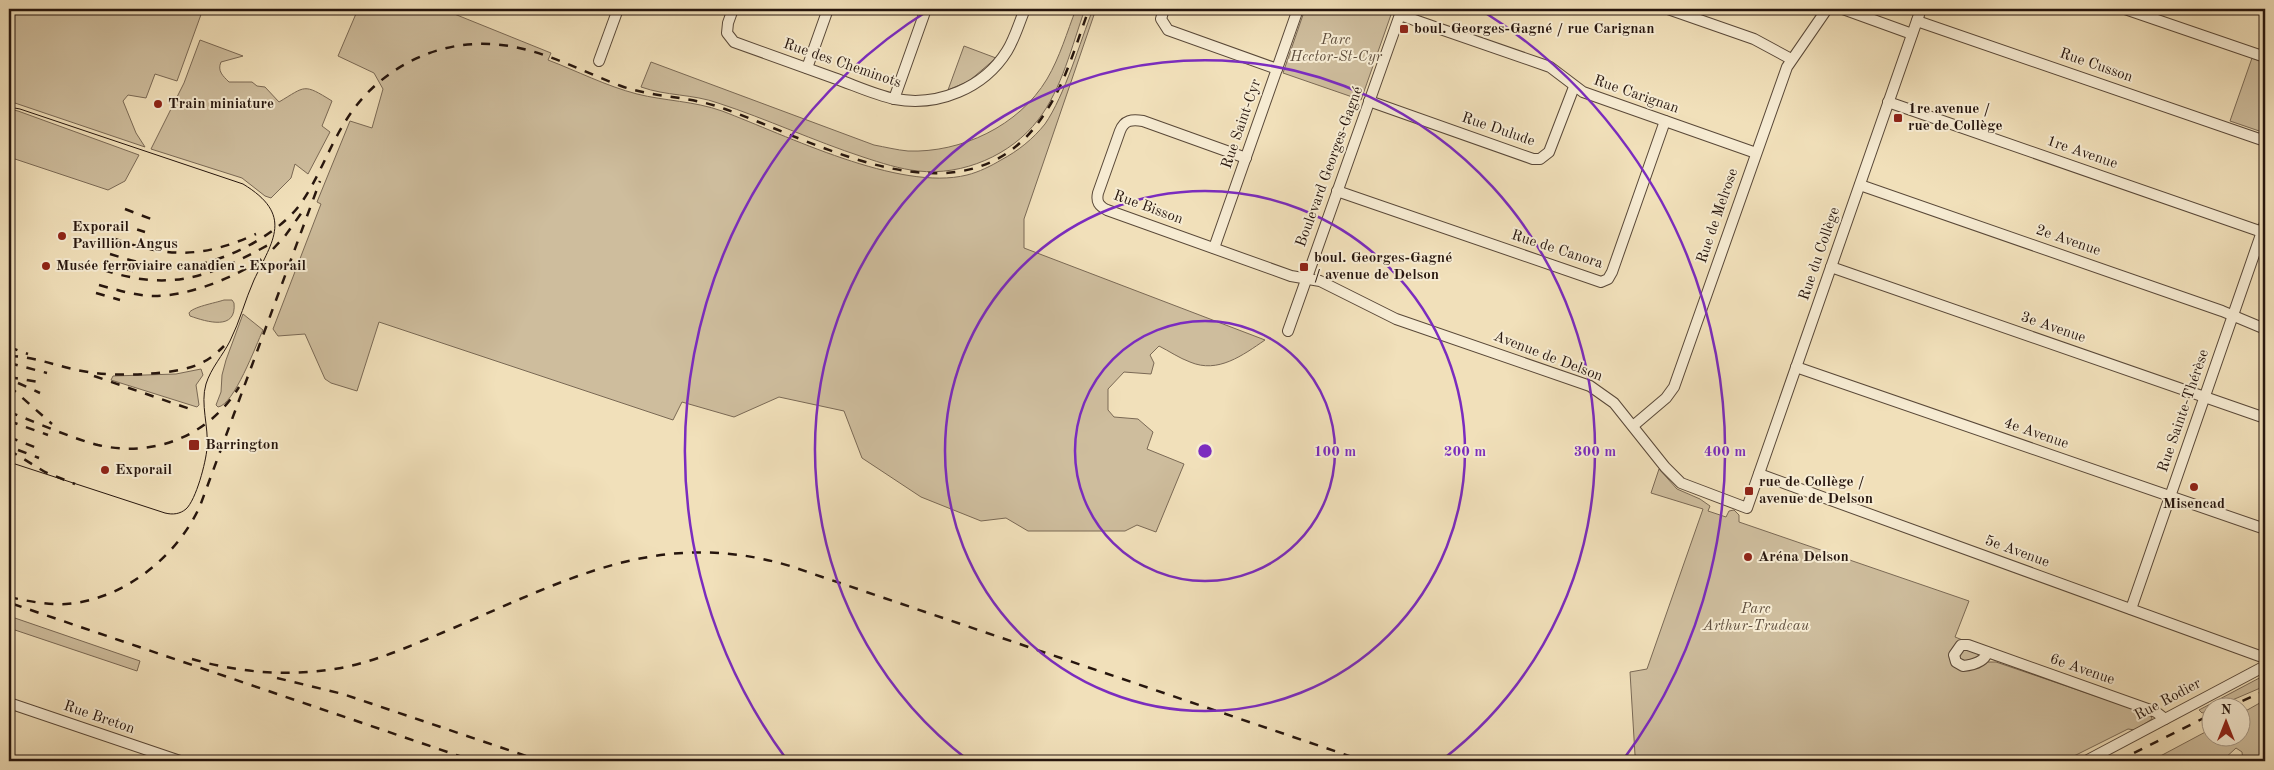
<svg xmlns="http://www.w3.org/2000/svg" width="2274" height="770" font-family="'Old Standard TT',serif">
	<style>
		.green { fill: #cebd9d; stroke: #7a6955 }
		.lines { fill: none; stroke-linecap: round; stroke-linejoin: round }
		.minor-casing { stroke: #594838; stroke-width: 12 }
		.minor { stroke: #f6ebd2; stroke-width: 10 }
		.tram { stroke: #26150d; stroke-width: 1 }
		.rail { stroke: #26150d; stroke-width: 2.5; stroke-dasharray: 9 9; stroke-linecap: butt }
		.ring { fill: none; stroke: #7b2cbf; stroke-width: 2.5 }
		.poi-dot { fill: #8f2418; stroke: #f6ebd2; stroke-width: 2 }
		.labels { text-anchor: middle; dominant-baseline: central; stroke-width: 4; stroke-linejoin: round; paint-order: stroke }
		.poi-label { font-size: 15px; font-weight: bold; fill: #26150d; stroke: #f6ebd2; text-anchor: start }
		.park-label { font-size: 15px; font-style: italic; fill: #61503f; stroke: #f6ebd2 }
		.street-label { font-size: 15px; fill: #26150d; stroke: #f6ebd2 }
		.centre { fill: #7b2cbf; stroke: #f6ebd2; stroke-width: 2.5 }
		.ring-label { font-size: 15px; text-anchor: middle; font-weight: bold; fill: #7b2cbf; stroke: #f6ebd2; stroke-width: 4; stroke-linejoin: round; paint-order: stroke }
	</style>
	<rect width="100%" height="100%" fill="#f1e0ba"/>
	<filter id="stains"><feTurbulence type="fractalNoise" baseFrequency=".004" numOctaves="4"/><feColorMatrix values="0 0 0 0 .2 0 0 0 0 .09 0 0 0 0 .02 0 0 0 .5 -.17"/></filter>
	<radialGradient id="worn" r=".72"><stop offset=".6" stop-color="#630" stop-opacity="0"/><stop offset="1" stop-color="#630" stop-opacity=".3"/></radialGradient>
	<g class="green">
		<path d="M9,9H203L177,81L155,74L146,98L128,95L123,101L136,133L145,147L9,101Z"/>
		<path d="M358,9H442L551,53L548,60C577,71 606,86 637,94C665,101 694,101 722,111C786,135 899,192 967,175C979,172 991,166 1001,160C1018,151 1033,139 1045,124C1065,95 1080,42 1093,9H1096L1024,219V248L1265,340C1243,355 1218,374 1190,362C1179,358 1169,351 1159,346L1150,355L1154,363L1151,374L1124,372L1108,389V410L1114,417L1138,419L1153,432L1147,449L1184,464L1156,532L1137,525L1125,531H1028L1006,518L981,521L921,497L862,458L844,411L779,397L734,417L682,402L673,420L379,322L357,391L331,383L325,379L305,334L278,336L273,329L321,204L317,202L350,121L372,128L383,89L374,73L338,56Z"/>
		<path d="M1076,9H1085C1072,45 1062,89 1038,120C1011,155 963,176 918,171C900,169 881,163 863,157C814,141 767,119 718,103C693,94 666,96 641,87L651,62L874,145C885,147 897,150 908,151C961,153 1019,126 1047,79C1060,57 1067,32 1076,9Z"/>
		<path d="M1305,9H1393L1361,100L1283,73Z"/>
		<path d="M200,40L243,56L221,62C217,71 223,76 229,82H252L257,86L265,87L279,102C306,86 303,83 332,101L322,126L330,132L308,174L295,164L291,178L271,198L265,196L242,178L151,149L184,83Z"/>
		<path d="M964,46L996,58L969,81L948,90Z"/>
		<path d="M2252,58L2265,63V133L2230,121Z"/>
		<path d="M9,109L18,111L139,155L125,181L108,190L9,157Z"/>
		<path d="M224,300H232L234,303C237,331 207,322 190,316L189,313C192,307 215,303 224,300Z"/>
		<path d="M243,314L263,330C256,345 234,405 218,407L216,405L221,392L222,375L226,360Z"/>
		<path d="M201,369L203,375L196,385L199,405L197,407L111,380L113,376L176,374Z"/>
		<path d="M1659,469L1677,489L1700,499L1710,506L1708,511L1726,517L1729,511L1734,510L1739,515V522L1969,601L1955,637L1965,641C1952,643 1950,651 1952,662H1996L2151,715L2152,719L2135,730L2128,729L2064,761H1654L1635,755L1630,672L1647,669L1703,509L1651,493Z"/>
		<path d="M9,616L140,661L137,671L9,628Z"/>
		<path d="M1967,648L1980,653L1978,659L1961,661L1959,653Z"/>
		<path d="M2265,675V686L2202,713L2199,710Z"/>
		<path d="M2265,700V761H2243L2242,752L2236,748L2222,761H2151L2211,729L2212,738H2242V713Z"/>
	</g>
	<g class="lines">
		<g class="minor-casing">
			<g id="minor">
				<path d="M733,9L728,23L727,33L734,42C768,54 801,66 834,78C854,85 875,95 895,99C938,107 984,88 1007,51C1015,38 1019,23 1025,9"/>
				<path d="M1164,9L1161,19L1168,30L1277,69"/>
				<path d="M1668,9L1754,39L1791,59"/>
				<path d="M1843,9L1912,34"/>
				<path d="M2125,9L2265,57"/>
				<path d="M1400,15L1550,67L1583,92L1756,153"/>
				<path d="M1917,21L2265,141"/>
				<path d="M599,61L618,9"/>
				<path d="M807,68L828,9"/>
				<path d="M894,99L926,9"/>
				<path d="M1369,101L1533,159H1540L1549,152L1574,87"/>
				<path d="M1888,102L2265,233"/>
				<path d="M1246,158L1143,121C1132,119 1124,120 1120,131L1098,193C1096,202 1099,206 1107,210L1291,276L1320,281L1396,319L1590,386L1614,403L1665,467L1681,483L1747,508L1921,9"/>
				<path d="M1860,185L2222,311L2265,329"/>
				<path d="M1337,191L1601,282L1608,279L1612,272L1665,121"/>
				<path d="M1214,248L1298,9"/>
				<path d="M1831,267L2265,418"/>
				<path d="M1288,331L1402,9"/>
				<path d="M1796,367L2265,529"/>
				<path d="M1633,426L1666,398L1674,387L1787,67L1827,9"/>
				<path d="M1759,474L2265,658"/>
				<path d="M2131,609L2265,223"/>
				<path d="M1987,653C1984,662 1972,665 1963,666L1956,662L1954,655L1961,645H1968L2156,712L2165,719"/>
				<path d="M9,703L180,761"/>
				<path d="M2086,761L2265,666"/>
			</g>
		</g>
		<use href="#minor" class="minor"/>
		<path class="tram" d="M9,107L20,109L243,184C294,215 273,240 254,280C245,300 240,321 230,341C223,355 211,368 206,384C200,404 209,427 207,448C206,462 196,500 186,509C180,514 173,515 165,513L9,462"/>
		<g class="rail">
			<path d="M125,209L151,219"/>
			<path d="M120,224L145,232"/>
			<path d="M115,239C169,258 203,258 256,234"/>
			<path d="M273,249L285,236L305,208"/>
			<path d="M110,254C132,261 156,268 180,267C219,265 275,237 299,206C318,180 328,149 345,122C375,72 432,41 490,44C537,46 578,70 621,86C655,98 691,96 725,109C823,144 969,232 1045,113C1066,82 1076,44 1089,9"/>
			<path d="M107,263L133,271"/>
			<path d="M104,270C170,292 210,277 268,245"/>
			<path d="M99,285C117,290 134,295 152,296C186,297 234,278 262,259"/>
			<path d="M96,293L120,300"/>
			<path d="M9,347L28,354"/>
			<path d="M9,356C39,357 60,368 88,372C113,377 177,375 199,364C209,360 217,353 224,346"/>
			<path d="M9,363L47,373"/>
			<path d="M94,376L190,409"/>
			<path d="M9,377L44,383"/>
			<path d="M18,383L40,393"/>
			<path d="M9,386L52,424"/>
			<path d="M9,412C38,423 68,437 98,445C154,458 209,436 239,387"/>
			<path d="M9,421L48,435"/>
			<path d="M9,437L42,450"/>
			<path d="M9,450L45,472L75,484"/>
			<path d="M18,450L39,458"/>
			<path d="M9,597C28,601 46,605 66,604C123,600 177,557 200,506L320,181"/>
			<path d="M13,604L474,761"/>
			<path d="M192,659C240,673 291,677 341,668C377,661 410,646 444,632C563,582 657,526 790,566L1364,761"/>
			<path d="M277,678L343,694L541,761"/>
			<path d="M2226,708L2265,691"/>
			<path d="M2118,761L2212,714"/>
		</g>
	</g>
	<g class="ring">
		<circle cx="1205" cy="451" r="130"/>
		<circle cx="1205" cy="451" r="260"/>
		<path d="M968 760A390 390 0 1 1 1442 760"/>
		<path d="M787 760A520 520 0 0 1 929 10M1481 10A520 520 0 0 1 1623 760"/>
	</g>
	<g class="poi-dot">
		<rect x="1399" y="24" width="10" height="10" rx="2.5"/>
		<circle cx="158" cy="104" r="5"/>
		<rect x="1893" y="113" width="10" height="10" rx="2.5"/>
		<circle cx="62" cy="236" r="5"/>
		<circle cx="46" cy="266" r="5"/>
		<rect x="1299" y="262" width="10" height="10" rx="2.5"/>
		<rect x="188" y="439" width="12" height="12" rx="2.5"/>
		<circle cx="105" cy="470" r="5"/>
		<circle cx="2194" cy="487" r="5"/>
		<rect x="1744" y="486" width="10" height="10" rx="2.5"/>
		<circle cx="1748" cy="557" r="5"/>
	</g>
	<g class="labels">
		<g class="poi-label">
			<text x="1414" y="29">boul. Georges-Gagné / rue Carignan</text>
			<text x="168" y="104">Train miniature</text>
			<text x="1908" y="109">1re avenue /<tspan x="1908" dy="17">rue de Collège</tspan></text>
			<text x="72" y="227">Exporail<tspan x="72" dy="17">Pavillion Angus</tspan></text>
			<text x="1314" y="258">boul. Georges-Gagné<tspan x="1314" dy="17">/ avenue de Delson</tspan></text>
			<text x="56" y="266">Musée ferroviaire canadien - Exporail</text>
			<text x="205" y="445">Barrington</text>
			<text x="115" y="470">Exporail</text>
			<text x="1759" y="482">rue de Collège /<tspan x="1759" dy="17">avenue de Delson</tspan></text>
			<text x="2194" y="504" text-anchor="middle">Misencad</text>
			<text x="1758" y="557">Aréna Delson</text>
		</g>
		<g class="park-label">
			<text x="1336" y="40">Parc<tspan x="1336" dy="17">Hector-St-Cyr</tspan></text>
			<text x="1756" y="609">Parc<tspan x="1756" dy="17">Arthur-Trudeau</tspan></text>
		</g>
		<g class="street-label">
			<text transform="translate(842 64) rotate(19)">Rue des Cheminots</text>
			<text transform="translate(2096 66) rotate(19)">Rue Cusson</text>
			<text transform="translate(1636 95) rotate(19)">Rue Carignan</text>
			<text transform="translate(1242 124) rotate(-71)">Rue Saint-Cyr</text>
			<text transform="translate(1498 130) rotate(19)">Rue Dulude</text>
			<text transform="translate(2082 153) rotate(19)">1re Avenue</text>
			<text transform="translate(1330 167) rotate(-70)">Boulevard Georges-Gagné</text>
			<text transform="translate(1148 208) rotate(20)">Rue Bisson</text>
			<text transform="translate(1718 216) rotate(-71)">Rue de Melrose</text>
			<text transform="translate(2068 241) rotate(19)">2e Avenue</text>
			<text transform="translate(1557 250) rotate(18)">Rue de Canora</text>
			<text transform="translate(1820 254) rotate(-71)">Rue du Collège</text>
			<text transform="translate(2053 328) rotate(19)">3e Avenue</text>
			<text transform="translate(1548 357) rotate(21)">Avenue de Delson</text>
			<text transform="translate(2184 411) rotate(-71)">Rue Sainte-Thérèse</text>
			<text transform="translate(2036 434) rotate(19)">4e Avenue</text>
			<text transform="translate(2017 552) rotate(20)">5e Avenue</text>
			<text transform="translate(2082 670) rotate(19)">6e Avenue</text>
			<text transform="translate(2168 700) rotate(-28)">Rue Rodier</text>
			<text transform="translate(99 718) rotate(19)">Rue Breton</text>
		</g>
	</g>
	<circle cx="1205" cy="451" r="8" class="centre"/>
	<g class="ring-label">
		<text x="1335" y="456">100 m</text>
		<text x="1465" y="456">200 m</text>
		<text x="1595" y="456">300 m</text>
		<text x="1725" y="456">400 m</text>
	</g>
	<rect width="2274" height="770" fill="none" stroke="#f1e0ba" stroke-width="30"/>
	<rect x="10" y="10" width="2254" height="750" fill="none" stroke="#26150d" stroke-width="2.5"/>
	<rect x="15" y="15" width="2244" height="740" fill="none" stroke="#26150d"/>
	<g transform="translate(2226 722)"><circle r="24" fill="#f6ebd2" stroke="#a39583"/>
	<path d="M0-4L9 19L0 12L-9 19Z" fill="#8f2418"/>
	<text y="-8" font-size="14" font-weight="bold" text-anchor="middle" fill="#26150d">N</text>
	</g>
	<rect width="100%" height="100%" filter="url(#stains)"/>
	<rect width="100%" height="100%" fill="url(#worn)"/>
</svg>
